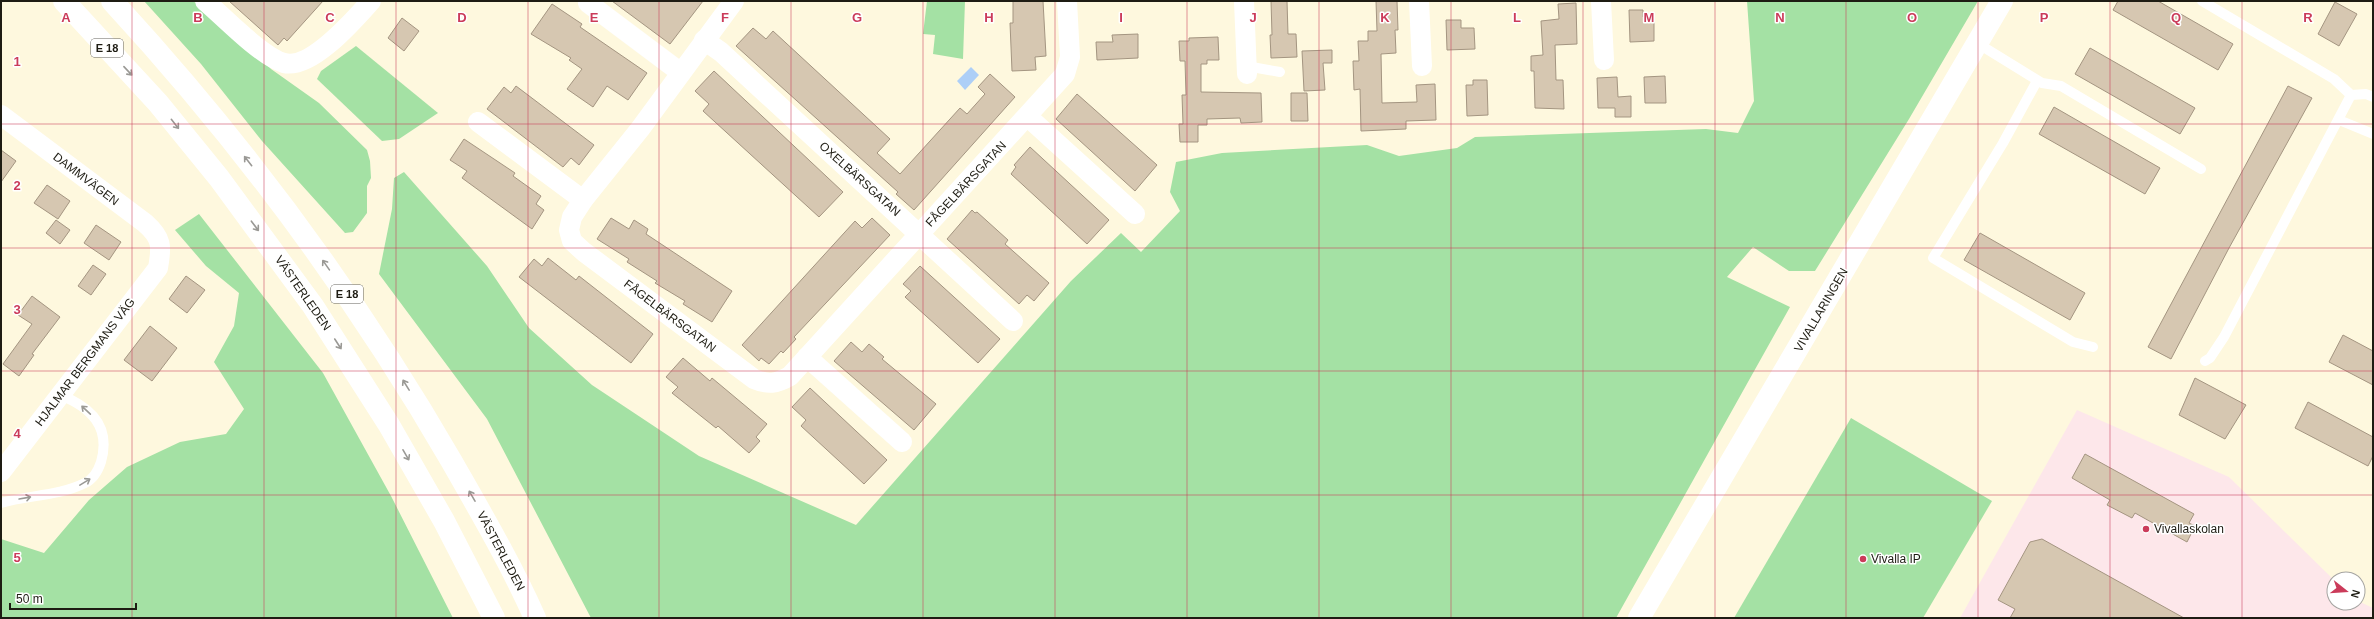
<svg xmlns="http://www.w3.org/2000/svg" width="2374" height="619" font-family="Helvetica,sans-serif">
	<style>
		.education { fill: #fde7ea }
		.green { fill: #a4e1a4 }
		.water { fill: #adcff7 }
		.building { fill: #d6c7b1; stroke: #a49581 }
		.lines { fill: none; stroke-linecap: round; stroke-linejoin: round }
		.lane { stroke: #fff; stroke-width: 10 }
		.street { stroke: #fff; stroke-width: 20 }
		.secondary { stroke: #fff; stroke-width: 22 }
		.highway { stroke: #fff; stroke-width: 22 }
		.oneway { stroke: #9a9995 }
		.grid { fill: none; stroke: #cb3b5a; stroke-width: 1; stroke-opacity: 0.55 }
		.poi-dot { fill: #cb3b5a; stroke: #fff; stroke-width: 1.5 }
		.labels { text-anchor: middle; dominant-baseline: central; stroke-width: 3; stroke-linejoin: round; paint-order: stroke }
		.shield { fill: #fff; stroke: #62605a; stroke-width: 1 }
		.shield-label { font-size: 11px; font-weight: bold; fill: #1e1c13 }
		.street-label { font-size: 12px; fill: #1e1c13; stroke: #fff }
		.poi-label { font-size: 12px; fill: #1e1c13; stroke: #fff; text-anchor: start }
		.grid-label { font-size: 13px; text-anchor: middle; font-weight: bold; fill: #cb3b5a; stroke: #fff; stroke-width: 3; stroke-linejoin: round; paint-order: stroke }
	</style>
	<rect width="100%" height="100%" fill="#fef8de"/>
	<path class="education" d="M2077,410L2229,477L2334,580V603H2358V601L2373,608V618H1960Z"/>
	<g class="green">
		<path d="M144,1H187L200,3L233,30L271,69L319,103L367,150L370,161L371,178L367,186V213L353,232L345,233L262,141L201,64Z"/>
		<path d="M927,1H965L963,59L933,54L935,35L923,34Z"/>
		<path d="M1747,1H1978L1909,119L1815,271H1789L1753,247L1727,277L1790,307L1616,618H591L487,419L379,274L392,209L394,178L404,172L487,266L529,328L592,385L699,456L856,525L1071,281L1121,233L1141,252L1180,211L1170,192L1176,162L1222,153L1367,145L1399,156L1457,148L1475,137L1706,129L1738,133L1754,101Z"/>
		<path d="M356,46L438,113L399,139L382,141L317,79L321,71Z"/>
		<path d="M199,214L323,373L391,496L453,618H1V539L44,553L89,500L127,467L180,442L226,434L244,409L214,362L234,326L239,293L206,266L175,230Z"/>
		<path d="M1851,418L1992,501L1923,618H1734Z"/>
	</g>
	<path class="water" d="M971,67L979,75L965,90L957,81Z"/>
	<g class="building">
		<path d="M229,1H323L287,41L284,38L278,45Z"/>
		<path d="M612,1H703L670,44Z"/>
		<path d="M1013,1H1043L1046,56L1035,57L1036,70L1012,71L1010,23H1013Z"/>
		<path d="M1271,1H1287L1288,34H1296L1297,57L1271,58L1270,35H1272Z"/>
		<path d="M1376,1H1397L1398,30H1395L1396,53L1381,54L1382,103L1417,102L1416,85L1435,84L1436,120L1406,121V129L1361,131L1360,89L1354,90L1353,61H1359L1358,41H1368V31H1377Z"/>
		<path d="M2118,1H2158L2233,44L2218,70L2113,10Z"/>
		<path d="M2335,2L2357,14L2339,46L2318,34Z"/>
		<path d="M1576,3L1577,44L1555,45L1556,80H1563L1564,109L1535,108L1534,71H1531V56L1543,55L1541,21L1559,19L1558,4Z"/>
		<path d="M552,4L582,24L580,27L647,73L628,100L607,86L593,107L567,89L582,69L569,60L571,58L531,34Z"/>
		<path d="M1629,10H1643V17H1654V41L1630,42Z"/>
		<path d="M402,18L419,31L404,51L388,38Z"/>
		<path d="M1446,20H1461V28H1474L1475,49L1447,50Z"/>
		<path d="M753,28L766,39L773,31L890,139L877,153L900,174L960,108L967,114L985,94L978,87L990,74L1015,97L914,210L896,194L898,192L736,46Z"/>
		<path d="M1138,34V58L1097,60L1096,42H1113L1112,35Z"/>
		<path d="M1218,37L1219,60H1207V64H1201V92L1261,93L1262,122L1241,123L1240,118L1207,119V125H1198V142H1180L1179,124H1183L1182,95H1186L1185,61H1180L1179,41H1189V38Z"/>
		<path d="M2090,48L2195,108L2180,134L2075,74Z"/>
		<path d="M1332,50V63H1323L1325,90L1304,91L1302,51Z"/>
		<path d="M714,71L843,192L819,217L703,111L709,104L695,91Z"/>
		<path d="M1665,76L1666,103H1645L1644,77Z"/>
		<path d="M1617,77L1618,97L1631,96V117H1615V108H1598L1597,78Z"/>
		<path d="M1473,80H1487L1488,115L1467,116L1466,85H1473Z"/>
		<path d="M516,86L594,145L579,165L571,158L563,167L487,109L504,87L511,93Z"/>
		<path d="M2288,86L2312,98L2229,248L2171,359L2148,347Z"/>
		<path d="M1291,93H1307L1308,121H1291Z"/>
		<path d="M1077,94L1157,165L1135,191L1056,119Z"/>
		<path d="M2054,107L2160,168L2145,194L2039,134Z"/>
		<path d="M464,139L515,173L513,176L541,196L536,204L544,210L532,229L462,178L467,171L450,160Z"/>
		<path d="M1030,147L1109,220L1087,244L1011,174L1016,167L1014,165Z"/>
		<path d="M1,150L16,161L1,182Z"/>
		<path d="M47,185L70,201L58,219L34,203Z"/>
		<path d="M972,210L975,213L977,212L1008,240L1005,244L1049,283L1034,301L1027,295L1019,304L947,239Z"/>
		<path d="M611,218L629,229L634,220L648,229L646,234L732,291L712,322L683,304L685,301L655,283L657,281L627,262L629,259L597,239Z"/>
		<path d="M872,218L890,235L794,337L796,339L783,353L781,351L769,364L761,358L759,361L742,345L855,221L862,228Z"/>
		<path d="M56,220L70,230L60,244L46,233Z"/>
		<path d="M96,225L121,242L109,260L84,243Z"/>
		<path d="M1980,233L2085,293L2070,320L1964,260Z"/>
		<path d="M548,258L576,280L579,276L653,334L631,363L519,277L534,259L542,266Z"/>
		<path d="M93,265L106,274L91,295L78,286Z"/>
		<path d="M920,266L1000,339L978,363L905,297L911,291L903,284Z"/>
		<path d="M186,276L205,290L187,313L169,299Z"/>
		<path d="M32,296L60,317L32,354L34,355L19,376L3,364L32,324L18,315Z"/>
		<path d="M150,326L177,348L152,381L124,360Z"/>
		<path d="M2343,335L2373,351V385L2329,362Z"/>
		<path d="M851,342L862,352L869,344L884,357L882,359L936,404L914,430L834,361Z"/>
		<path d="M683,358L710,381L712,378L767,424L756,437L760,441L749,453L718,426L716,428L672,393L678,387L666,377Z"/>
		<path d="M2195,378L2246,405L2225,439L2179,415Z"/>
		<path d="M810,388L887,460L864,484L801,426L806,420L792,407Z"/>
		<path d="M2308,402L2373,437V456L2368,466L2295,428Z"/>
		<path d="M2085,454L2194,514L2189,523L2195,526L2187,542L2135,513L2132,518L2107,505L2110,500L2072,478Z"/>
		<path d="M2042,539L2184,618H2010L2015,609L1998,600L2030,542Z"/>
	</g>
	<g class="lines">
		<g class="lane">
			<path d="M2202,1L2334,79L2351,95"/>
			<path d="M1977,43L2042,83L2061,86L2201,169"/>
			<path d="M1246,66L1280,72"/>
			<path d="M2037,81L2003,143L1933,258L2073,342L2093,347"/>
			<path d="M2339,120L2373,134"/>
			<path d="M2205,361L2210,358L2224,337L2351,95L2366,94L2373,97"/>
			<path d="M1,503C28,495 59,496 85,483C94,479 98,471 101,462C111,427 91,407 60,395"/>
		</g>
		<g class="street">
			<path d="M205,1C224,17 262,57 284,63C311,70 355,19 371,1"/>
			<path d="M734,1L640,129L583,200L572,217L569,230L572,241L584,252L754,379C768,385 776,384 790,376L1065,74L1070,57L1067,1"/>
			<path d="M1244,1L1247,74"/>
			<path d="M1419,1L1422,66"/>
			<path d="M1601,1L1604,60"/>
			<path d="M588,3L680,72"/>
			<path d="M704,40L721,52L1013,321"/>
			<path d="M1,115L145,223C162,238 162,246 158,268L1,472"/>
			<path d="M1028,117L1135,214"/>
			<path d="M478,122L583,200"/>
			<path d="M807,357L902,442"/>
		</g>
		<path class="secondary" d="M1639,618L2002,1"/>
		<g class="highway">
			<path d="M64,1L158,103L219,178L313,306L389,425L444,521L494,618"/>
			<path d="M112,1C242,142 356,296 452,462C481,513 511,564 535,618"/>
		</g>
	</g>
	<defs><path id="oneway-shaft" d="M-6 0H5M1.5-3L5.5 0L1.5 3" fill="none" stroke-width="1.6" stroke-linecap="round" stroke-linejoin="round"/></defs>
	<g class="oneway">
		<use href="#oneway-shaft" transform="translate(128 71) rotate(47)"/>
		<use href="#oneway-shaft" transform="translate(175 124) rotate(52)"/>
		<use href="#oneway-shaft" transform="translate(248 161) rotate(-128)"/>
		<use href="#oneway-shaft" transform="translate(255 226) rotate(53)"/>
		<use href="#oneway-shaft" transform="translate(326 265) rotate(-125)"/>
		<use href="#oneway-shaft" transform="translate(338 344) rotate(57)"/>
		<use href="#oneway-shaft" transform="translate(406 385) rotate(-122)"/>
		<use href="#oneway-shaft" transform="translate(86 410) rotate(-137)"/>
		<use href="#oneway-shaft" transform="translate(406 455) rotate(60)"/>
		<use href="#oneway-shaft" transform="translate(85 482) rotate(-31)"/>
		<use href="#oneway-shaft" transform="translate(472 496) rotate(-120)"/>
		<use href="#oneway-shaft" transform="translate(25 498) rotate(-10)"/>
	</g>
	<path class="grid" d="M132,1V618M264,1V618M396,1V618M528,1V618M659,1V618M791,1V618M923,1V618M1055,1V618M1187,1V618M1319,1V618M1451,1V618M1583,1V618M1715,1V618M1846,1V618M1978,1V618M2110,1V618M2242,1V618M1,124H2373M1,248H2373M1,371H2373M1,495H2373"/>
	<g class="poi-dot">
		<circle cx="2146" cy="529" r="4"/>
		<circle cx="1863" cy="559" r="4"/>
	</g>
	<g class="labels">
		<g class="shield">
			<rect x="91" y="39" width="32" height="18" rx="3"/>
			<rect x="331" y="285" width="32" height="18" rx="3"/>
		</g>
		<g class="shield-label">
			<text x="107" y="48">E 18</text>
			<text x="347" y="294">E 18</text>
		</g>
		<g class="street-label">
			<text transform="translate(86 179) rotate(37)">DAMMVÄGEN</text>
			<text transform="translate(860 179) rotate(42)">OXELBÄRSGATAN</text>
			<text transform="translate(966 184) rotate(-47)">FÅGELBÄRSGATAN</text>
			<text transform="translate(303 293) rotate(55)">VÄSTERLEDEN</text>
			<text transform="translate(1821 310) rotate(-60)">VIVALLARINGEN</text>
			<text transform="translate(670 316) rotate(37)">FÅGELBÄRSGATAN</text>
			<text transform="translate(85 362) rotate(-53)">HJALMAR BERGMANS VÄG</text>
			<text transform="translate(501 551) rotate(62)">VÄSTERLEDEN</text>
		</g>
		<g class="poi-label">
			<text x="2154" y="529">Vivallaskolan</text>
			<text x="1871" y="559">Vivalla IP</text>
		</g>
	</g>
	<g class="grid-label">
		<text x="66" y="22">A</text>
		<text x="198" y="22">B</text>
		<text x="330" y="22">C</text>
		<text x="462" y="22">D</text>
		<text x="594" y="22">E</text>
		<text x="725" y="22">F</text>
		<text x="857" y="22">G</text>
		<text x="989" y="22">H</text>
		<text x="1121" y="22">I</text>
		<text x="1253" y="22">J</text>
		<text x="1385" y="22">K</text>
		<text x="1517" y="22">L</text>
		<text x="1649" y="22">M</text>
		<text x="1780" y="22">N</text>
		<text x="1912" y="22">O</text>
		<text x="2044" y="22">P</text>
		<text x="2176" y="22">Q</text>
		<text x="2308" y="22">R</text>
		<text x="17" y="66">1</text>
		<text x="17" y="190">2</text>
		<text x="17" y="314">3</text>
		<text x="17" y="438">4</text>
		<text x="17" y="562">5</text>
	</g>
	<rect width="2374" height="619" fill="none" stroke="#1e1c13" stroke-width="4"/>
	<g transform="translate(2346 591) rotate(107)"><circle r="19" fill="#ffffff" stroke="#a5a4a1"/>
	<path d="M0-3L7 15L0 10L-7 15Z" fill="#cb3b5a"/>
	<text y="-6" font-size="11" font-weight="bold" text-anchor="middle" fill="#1e1c13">N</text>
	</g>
	<path d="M10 603v6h126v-6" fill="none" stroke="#1e1c13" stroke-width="2"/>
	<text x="16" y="603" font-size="12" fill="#1e1c13" stroke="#ffffff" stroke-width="3" paint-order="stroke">50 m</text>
</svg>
